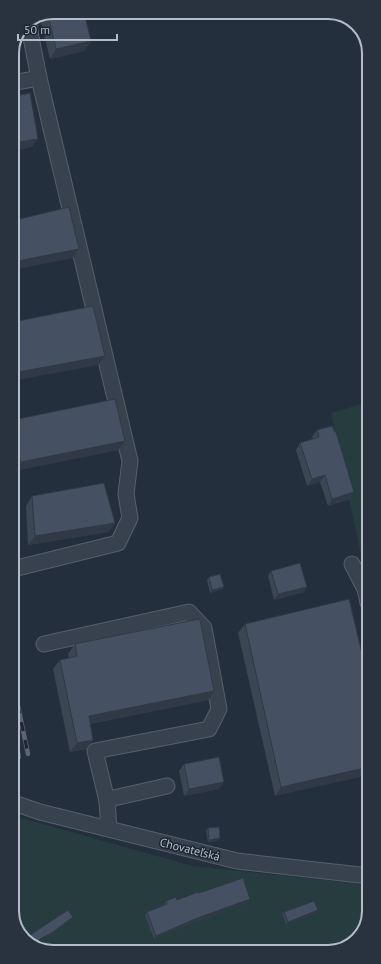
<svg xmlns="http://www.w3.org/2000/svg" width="381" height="964" font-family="'PT Sans',sans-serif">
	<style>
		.green { fill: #263c3f }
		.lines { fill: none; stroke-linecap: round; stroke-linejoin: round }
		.minor-casing { stroke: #565f6c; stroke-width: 17 }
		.minor { stroke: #38414e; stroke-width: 15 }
		.rail-casing { stroke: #5a6575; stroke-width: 4.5 }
		.rail { stroke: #1d2633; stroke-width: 3; stroke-dasharray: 9; stroke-linecap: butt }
		.wall { fill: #3b4654 }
		.shaded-wall { fill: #303945 }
		.building { fill: #455162; stroke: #303945 }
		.labels { text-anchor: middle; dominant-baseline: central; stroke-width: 3; stroke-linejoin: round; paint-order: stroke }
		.street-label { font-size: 12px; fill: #b4bcc9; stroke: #1d2633 }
		.rim { fill: none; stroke: #b4bcc9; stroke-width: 2 }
	</style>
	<rect width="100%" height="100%" fill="#242f3e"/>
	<g class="green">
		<path d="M368,402V588L331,413Z"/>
		<path d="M14,816L193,866L353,883L364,886L369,897V911L361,936L353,941L330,950L50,952L28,943L14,924Z"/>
	</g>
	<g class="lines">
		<g class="minor-casing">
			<g id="minor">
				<path d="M28,22L39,78"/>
				<path d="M12,83L39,78L130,461L126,494L130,518L118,543L13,569"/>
				<path d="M352,564L365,589L368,603"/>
				<path d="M44,644L189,612L204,628L219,709L209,729L95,751L108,805"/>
				<path d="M14,803L40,812L237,861L369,876"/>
				<path d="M109,829L107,802L109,799L167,786"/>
			</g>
		</g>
		<use href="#minor" class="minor"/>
		<g class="rail-casing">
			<g id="rail">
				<path d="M14,687L28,754"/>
				<path d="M14,734L19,757"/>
			</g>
		</g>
		<use href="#rail" class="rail"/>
	</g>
	<g class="wall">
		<path d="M53,12L91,41L84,51L50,59L40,17Z"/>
		<path d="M13,420L118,450L14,471L13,467Z"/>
		<path d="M317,430L350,499L328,506L320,482L307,486L296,450L300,443L313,439L312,437Z"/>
		<path d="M32,496L115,523L108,532L28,545L26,506Z"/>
		<path d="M271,571L307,587L304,592L274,600L268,576Z"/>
		<path d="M209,577L224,587L222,589L210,593L207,580Z"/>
		<path d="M245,624L369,725H367L275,796L238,633Z"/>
		<path d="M75,644L214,691L208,700L90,724L93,740L86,749L70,752L53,669L60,660L69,658L68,654Z"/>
		<path d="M184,764L219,789L184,796L179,771Z"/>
		<path d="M208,828L218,841L208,842L206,831Z"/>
		<path d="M199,893L250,899L248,902L192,923L154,939L145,915L147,912L164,905V904L166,901L177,900Z"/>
		<path d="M318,910L316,913L286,924L282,914L284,912Z"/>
		<path d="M71,920L51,934L32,945L28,943L25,939L27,937Z"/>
	</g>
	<g class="shaded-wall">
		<path d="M21,36L15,45L19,37Z"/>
		<path d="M91,41L84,51L50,59L56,49Z"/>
		<path d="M38,139L32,147L12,151V143Z"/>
		<path d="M79,249L73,258L13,270V262Z"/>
		<path d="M105,356L98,365L13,381V373Z"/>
		<path d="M125,441L118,450L14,471L21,462Z"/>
		<path d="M325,475L320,482L307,486L312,479Z"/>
		<path d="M354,492L350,499L328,506L332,499Z"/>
		<path d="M115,523L108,532L28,545L35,536Z"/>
		<path d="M224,587L222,589L210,593L212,590Z"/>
		<path d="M307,587L304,592L274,600L278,594Z"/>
		<path d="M214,691L208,700L83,725L89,716Z"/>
		<path d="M369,717V725L358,727L365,718Z"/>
		<path d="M93,740L86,749L70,752L77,743Z"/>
		<path d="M369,767V775L275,796L281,787Z"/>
		<path d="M224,782L219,789L184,796L189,789Z"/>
		<path d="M220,838L218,841L208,842L209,840Z"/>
		<path d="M250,899L248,902L192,923L154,939L156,936L195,919Z"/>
		<path d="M318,910L316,913L286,924L288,922Z"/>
		<path d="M73,917L71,920L51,934L32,945L31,944L53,932Z"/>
	</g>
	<g class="building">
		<path d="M53,12H84L91,41L56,49L48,14Z"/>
		<path d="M30,93L38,139L12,143V97Z"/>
		<path d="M69,207L79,249L13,262L12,221Z"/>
		<path d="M93,306L105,356L13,373V322Z"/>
		<path d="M115,399L125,441L21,462L13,436V420Z"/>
		<path d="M332,426L335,432H336L354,492L332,499L325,475L312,479L300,443L319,437L317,430Z"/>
		<path d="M104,483L115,523L35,536L32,496Z"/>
		<path d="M300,563L307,587L278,594L271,571Z"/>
		<path d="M220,574L224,587L212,590L209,577Z"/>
		<path d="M349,599L368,679L369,717L365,718L369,734V767L281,787L245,624Z"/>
		<path d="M199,619L200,620L214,691L89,716L93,740L77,743L60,660L77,656L75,644Z"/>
		<path d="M219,757L224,782L189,789L184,764Z"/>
		<path d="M219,827L220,838L209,840L208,828Z"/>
		<path d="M243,878L250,899L195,919L156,936L147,912L167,904L166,901L176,897L177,900L198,892L199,893Z"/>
		<path d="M314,901L318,910L288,922L284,912Z"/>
		<path d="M68,910L73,917L53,932L31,944L27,937Z"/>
	</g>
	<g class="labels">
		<g class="street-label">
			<text transform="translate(190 849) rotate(14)">Chovateľská</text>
		</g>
	</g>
	<path d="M0 0H381V964H0ZM53 19H328A34 34 0 0 1 362 53V911A34 34 0 0 1 328 945H53A34 34 0 0 1 19 911V53A34 34 0 0 1 53 19Z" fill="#29323f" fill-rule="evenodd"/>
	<path class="rim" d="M53 19H328A34 34 0 0 1 362 53V911A34 34 0 0 1 328 945H53A34 34 0 0 1 19 911V53A34 34 0 0 1 53 19Z"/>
	<path d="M18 34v6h99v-6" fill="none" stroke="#b4bcc9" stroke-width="2"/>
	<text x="24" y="34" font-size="12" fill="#b4bcc9" stroke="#1d2633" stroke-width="3" paint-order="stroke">50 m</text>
</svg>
